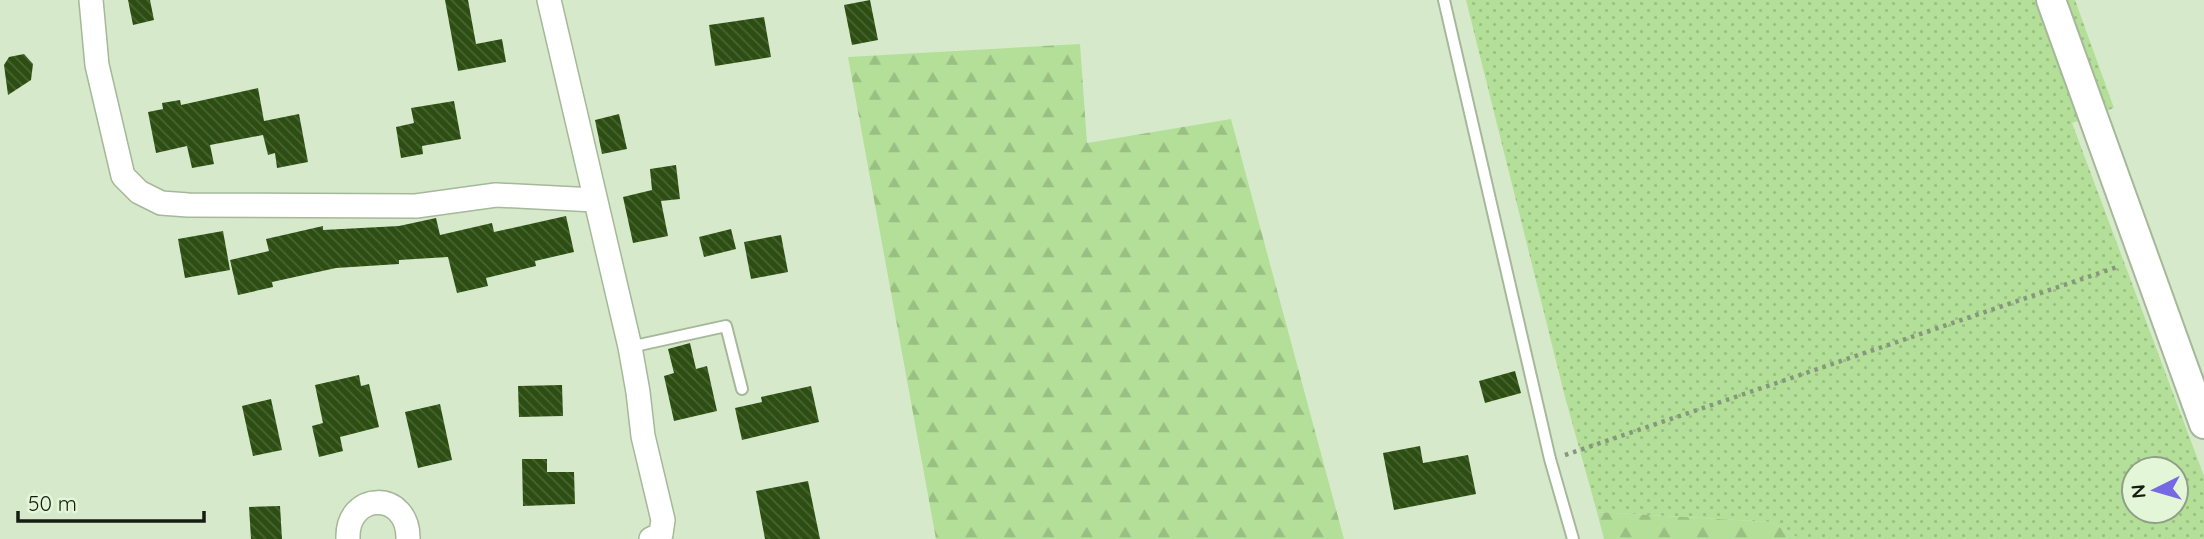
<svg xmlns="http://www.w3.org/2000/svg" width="2204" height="539" font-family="Quicksand,sans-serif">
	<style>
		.grass { fill: url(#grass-dots); fill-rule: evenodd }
		.forest { fill: url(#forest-firs) }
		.building { fill: url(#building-back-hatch) }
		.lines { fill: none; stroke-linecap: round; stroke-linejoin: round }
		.service-casing { stroke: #a5b89a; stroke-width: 14 }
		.minor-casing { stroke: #a5b89a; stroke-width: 26 }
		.tertiary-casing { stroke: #a5b89a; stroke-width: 32 }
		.path { stroke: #87967f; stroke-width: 4.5; stroke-dasharray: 3.5 5; stroke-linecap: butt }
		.service { stroke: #fff; stroke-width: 10 }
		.minor { stroke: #fff; stroke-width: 23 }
		.tertiary { stroke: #fff; stroke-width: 28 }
	</style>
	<defs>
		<pattern id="grass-dots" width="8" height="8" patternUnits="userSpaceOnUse" patternTransform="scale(1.75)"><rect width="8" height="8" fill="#b3df98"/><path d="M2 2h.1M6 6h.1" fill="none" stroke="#99bf82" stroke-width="1.8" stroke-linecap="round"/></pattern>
		<pattern id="forest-firs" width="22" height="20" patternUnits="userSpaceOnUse" patternTransform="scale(1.75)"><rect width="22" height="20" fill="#b3df98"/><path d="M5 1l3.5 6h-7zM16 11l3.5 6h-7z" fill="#99bf82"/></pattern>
		<pattern id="building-back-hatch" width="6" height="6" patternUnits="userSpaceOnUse" patternTransform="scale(1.75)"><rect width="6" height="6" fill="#2d4e12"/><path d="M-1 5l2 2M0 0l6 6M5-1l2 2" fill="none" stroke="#496433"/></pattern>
	</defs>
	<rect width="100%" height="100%" fill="#d6eacb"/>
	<path class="grass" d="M1466,0H2075L2114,108L2072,123L2204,476V539H1800L1771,522L1597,512L1565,397ZM2134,469H2176V511H2134Z"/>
	<g class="forest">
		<path d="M1080,44L1087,143L1231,119L1344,539H936L848,57Z"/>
		<path d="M1597,512L1771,522L1800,539H1604Z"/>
	</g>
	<g class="building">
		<path d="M128,0H150L154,20L133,25Z"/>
		<path d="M445,0H468L476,44L502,39L506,62L458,71Z"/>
		<path d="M870,0L878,40L852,45L844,5Z"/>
		<path d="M764,17L771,57L715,66L709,25Z"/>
		<path d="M24,54L33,64L31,80L8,95L4,65L9,57Z"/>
		<path d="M258,88L264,121L299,114L308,162L277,168L275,153L268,155L263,135L210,145L214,164L192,168L187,146L156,153L148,112L163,109L162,103L180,100L181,105Z"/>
		<path d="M454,101L461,139L422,146L423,154L401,158L396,127L414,123L411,108Z"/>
		<path d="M619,114L627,149L602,154L595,120Z"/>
		<path d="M676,165L680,199L661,201L668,236L633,243L623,197L652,190L650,169Z"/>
		<path d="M566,216L574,252L535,261L536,266L486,278L488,286L457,293L448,257L399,260V264L336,268L272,282L273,287L238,295L230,260L269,251L266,239L323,226V230L399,226L436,218L440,235L492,223L494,232Z"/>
		<path d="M731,229L736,249L704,257L699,237Z"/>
		<path d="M223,231L230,270L185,278L178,239Z"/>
		<path d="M781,235L788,272L751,279L744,242Z"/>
		<path d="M690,343L696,369L707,366L717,411L674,421L664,376L674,373L668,349Z"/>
		<path d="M1515,371L1521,393L1485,403L1479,381Z"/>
		<path d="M359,375L361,386L369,384L379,427L340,437L343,451L319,457L312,426L323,423L315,385Z"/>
		<path d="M562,385L563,416L519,417L518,386Z"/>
		<path d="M811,386L819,422L742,440L735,408L762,402L761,397Z"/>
		<path d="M271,399L282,450L253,456L242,406Z"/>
		<path d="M440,404L452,460L418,468L405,412Z"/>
		<path d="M1420,446L1423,463L1468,455L1476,494L1394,510L1383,453Z"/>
		<path d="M522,459H547V472H574L575,504L523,506Z"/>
		<path d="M808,481L820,539H765L756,491Z"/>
		<path d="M280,506L282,539H251L249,507Z"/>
	</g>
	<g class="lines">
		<g class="service-casing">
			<g id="service">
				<path d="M1444,0L1550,459L1573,539"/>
				<path d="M630,347L726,326L742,389"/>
			</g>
		</g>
		<g class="minor-casing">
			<g id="minor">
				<path d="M91,0L97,65L123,176L139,192L161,203L188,205L416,206L496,195L595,200"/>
				<path d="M549,0L630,347L638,392L643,436L663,520L661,534L651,539"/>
				<path d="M348,539C346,491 409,490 408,539"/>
			</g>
		</g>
		<g class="tertiary-casing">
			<path id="tertiary" d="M2051,0L2204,424"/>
		</g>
		<path class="path" d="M1565,455L2120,266"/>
		<use href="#service" class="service"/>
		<use href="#minor" class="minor"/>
		<use href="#tertiary" class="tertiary"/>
	</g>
	<g transform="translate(2155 490) rotate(265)"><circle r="33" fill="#e3f7d8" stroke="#919f88" stroke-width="2"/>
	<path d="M0-5L12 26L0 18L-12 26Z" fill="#7768e3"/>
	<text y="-10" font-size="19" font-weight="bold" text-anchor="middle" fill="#151c11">N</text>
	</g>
	<path d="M18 511v10h186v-10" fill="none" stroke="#151c11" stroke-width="3.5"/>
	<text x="28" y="511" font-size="21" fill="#151c11" stroke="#e3f7d8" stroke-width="5" paint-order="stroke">50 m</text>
</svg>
